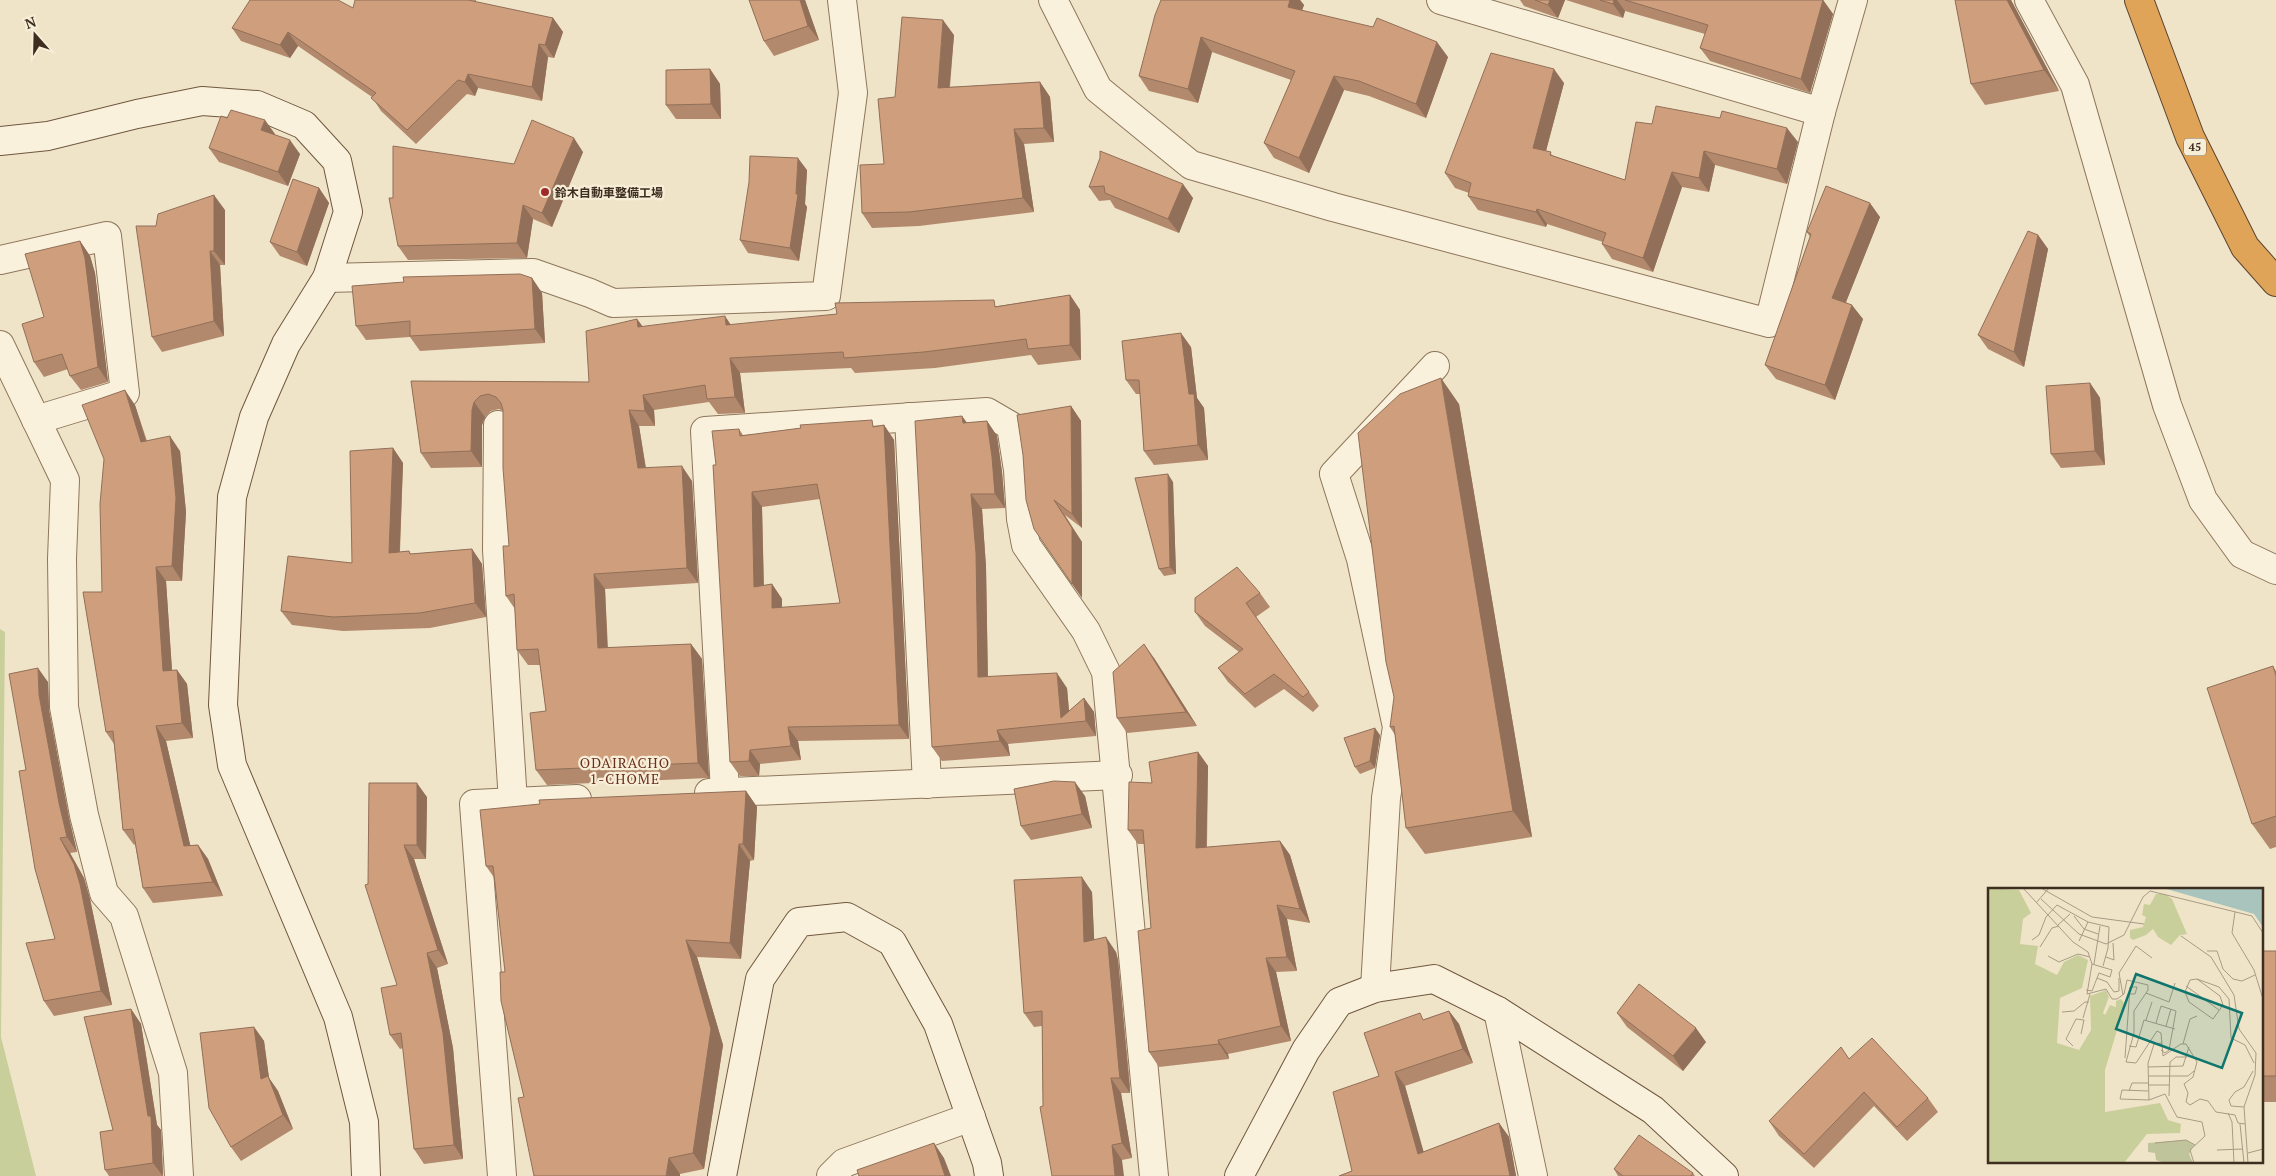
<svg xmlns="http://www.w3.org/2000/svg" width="2276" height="1176" font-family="'PT Serif','Noto Sans JP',serif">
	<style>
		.green { fill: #c9cf9b }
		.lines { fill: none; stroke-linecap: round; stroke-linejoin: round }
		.street-casing { stroke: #8d765c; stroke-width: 30 }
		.secondary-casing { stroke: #6f573f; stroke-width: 30 }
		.highway-casing { stroke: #5b4430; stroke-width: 30 }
		.street { stroke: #faf1dc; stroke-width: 28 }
		.secondary { stroke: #faf1dc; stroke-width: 28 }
		.highway { stroke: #e0a458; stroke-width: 28 }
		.wall { fill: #b2896c; fill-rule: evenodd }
		.shaded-wall { fill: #916f58 }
		.building { fill: #cf9f7d; stroke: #916f58; fill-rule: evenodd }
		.poi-dot { fill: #9e2a2b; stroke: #f7eed8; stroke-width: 2 }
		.labels { text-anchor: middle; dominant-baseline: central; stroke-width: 4.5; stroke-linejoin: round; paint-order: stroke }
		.shield { fill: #f7eed8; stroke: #756857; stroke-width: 1 }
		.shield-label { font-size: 11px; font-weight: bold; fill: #3d2e20 }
		.poi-label { font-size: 12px; font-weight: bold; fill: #3d2e20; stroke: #f7eed8; text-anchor: start }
		.neighbourhood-label { font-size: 14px; letter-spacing: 1px; fill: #6b2e1e; stroke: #f7eed8 }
		.inset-road { fill: none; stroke: #a89b85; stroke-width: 1 }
		.view { fill: #0f766e; fill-opacity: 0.15; stroke: #0f766e; stroke-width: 2.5 }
		.inset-edge { fill: none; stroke: #3d2e20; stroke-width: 2.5 }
	</style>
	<rect width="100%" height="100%" fill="#f0e4c8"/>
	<path class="green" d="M0,629L5,632L1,1037L36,1176H0Z"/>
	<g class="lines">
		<g class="street-casing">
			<g id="street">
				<path d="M1053,0L1098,89L1191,165L1333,207L1769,323L1821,112L1853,0"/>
				<path d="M1441,0L1821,112"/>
				<path d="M2029,0L2075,85L2167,405L2203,500L2242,554L2276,570"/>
				<path d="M0,260L107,236L125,393L36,420"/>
				<path d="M327,278L533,273L590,293L613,303L826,296L853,93L842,0"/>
				<path d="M0,345L65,480L62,559L64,707L84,815L104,893L124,916L173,1073L179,1176"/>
				<path d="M909,417L927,784"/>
				<path d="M498,425L497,550L513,802"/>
				<path d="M725,792L705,431L987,412L1011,426L1018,470L1021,519L1026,545L1086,631L1106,672L1154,1176"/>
				<path d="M709,793L1118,775"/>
				<path d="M1375,988L1386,798L1397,727L1361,559L1334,474L1435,366"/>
				<path d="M1498,1011L1533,1176"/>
				<path d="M502,1176L474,804L577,799"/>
				<path d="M831,1176L844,1163L971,1117"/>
			</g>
		</g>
		<g class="secondary-casing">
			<g id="secondary">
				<path d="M0,141L48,136L137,114L202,101L257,105L304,125L337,161L348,212L327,278L286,344L254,417L232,497L223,705L232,765L338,1017L364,1122L366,1176"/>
				<path d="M722,1176L760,979L799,922L847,917L892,942L938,1024L987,1163L989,1176"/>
				<path d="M1239,1176L1306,1050L1339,1002L1375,988L1434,979L1498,1011L1653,1110L1724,1176"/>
			</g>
		</g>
		<g class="highway-casing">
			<path id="highway" d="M2139,0L2190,137L2245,247L2276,282"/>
		</g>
		<use href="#street" class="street"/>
		<use href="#secondary" class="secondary"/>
		<use href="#highway" class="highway"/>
	</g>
	<g class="wall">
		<path d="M476,0V2L553,18L563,32L554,58L548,57L542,101L478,88L475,96L467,94L416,144L381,111L372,97L298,46L290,58L241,41L232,28L353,8Z"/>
		<path d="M749,0H805L819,40L774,56L764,41Z"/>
		<path d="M1161,0H1300L1304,5L1302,10L1448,57L1426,118L1369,96L1344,90L1309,173L1274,158L1264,143L1291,80L1212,52L1198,103L1149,91L1139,76Z"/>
		<path d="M1520,0H1565L1558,18L1524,6Z"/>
		<path d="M1566,0H1823L1833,14L1810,93L1710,61L1700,48L1705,34L1625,11L1623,18Z"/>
		<path d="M1955,0H2011L2059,91L1985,105L1971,84Z"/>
		<path d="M954,35L950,87L1040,82L1050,97L1054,142L1024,144L1034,212L919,226L872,228L862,213L884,164Z"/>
		<path d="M710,69L720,84L721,119H676L666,105Z"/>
		<path d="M1564,83L1546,151L1554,156L1625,180L1652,124L1798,142L1787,184L1715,165L1709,192L1682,187L1653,272L1612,259L1602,244L1603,242L1547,224L1546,227L1478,210L1468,196L1469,193L1455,188L1445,173Z"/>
		<path d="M275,134V135L300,154L288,186L219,162L209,148Z"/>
		<path d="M583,152L552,227L533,219L527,258L408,260L398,246L393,198L514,164Z"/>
		<path d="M1100,158L1193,198L1179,233L1115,208L1110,200L1099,201L1089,187Z"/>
		<path d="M807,170L805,204L807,207L799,261L748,253L740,240Z"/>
		<path d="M319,188L329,203L307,266L280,256L270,242Z"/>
		<path d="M225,210V265H220L224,336L162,352L152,337L156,226Z"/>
		<path d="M1880,217L1846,302L1863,319L1835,400L1776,379L1765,365L1810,237L1807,232Z"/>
		<path d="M2038,235L2048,249L2024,367L1988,349L1978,335Z"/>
		<path d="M80,241L90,256L95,273L108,382L81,390L70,376L68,369L44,377L34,362L44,317Z"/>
		<path d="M532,278L542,293L545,343L420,351L410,337L366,340L356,326Z"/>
		<path d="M1070,295L1080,310L1081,360L1038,365L1031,355L935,368L855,373L851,368L740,373L745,413L718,414L709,402L654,410L655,426H639L646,468L692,481L698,583L605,589L608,648L691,644L702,659L709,778L547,785L536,770L546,711L540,665H528L517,650L515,609L506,596L509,546L503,411L499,409L491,411L485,417L482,425V467L431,468L421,453L411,381L589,382L637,319L643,327L731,325L998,306Z"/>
		<path d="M1191,347L1197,398L1204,408L1208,460L1154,465L1144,451L1140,394H1136L1126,380Z"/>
		<path d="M2090,383L2100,398L2105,465L2061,468L2051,454Z"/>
		<path d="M1459,404L1532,837L1425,854L1406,828L1395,735L1390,727Z"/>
		<path d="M135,405L147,441L180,451L186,512L182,581H166L172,670H177L187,684L193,738L166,741L190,845H198L208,859L223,896L153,903L143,888L135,844L134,845L123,830L114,744L106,732L102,592Z"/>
		<path d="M1071,406L1081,421L1082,528L1065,515L1082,542V598L1026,500Z"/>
		<path d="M962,416L967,423L987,421L997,436L1002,472L1005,508L982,509L986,567L988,677L1067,688L1069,711L1084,698L1094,712L1096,736L1008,744L1010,756L942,761L932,747Z"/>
		<path d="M884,425L894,440L909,739L798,741L801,760L760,764L759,776H740L730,762L716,465L739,429L743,435ZM820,499L840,603L782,608V599L772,584L764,586L762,507Z"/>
		<path d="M393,448L403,463L400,552L409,551L411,554L472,549L482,564L486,617L430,628L343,631L292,625L281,611L352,563Z"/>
		<path d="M1173,482L1176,574L1164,576L1159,569Z"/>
		<path d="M1260,593L1270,607L1256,617L1319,706L1313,712L1284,689L1255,708L1228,682L1218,668L1239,652L1205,626L1195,612Z"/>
		<path d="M1154,658L1197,726L1127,733L1117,718Z"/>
		<path d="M2273,666L2276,671V847L2270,849L2252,824Z"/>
		<path d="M48,682L49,710L69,818L77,852L70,853L84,878L90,899L112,1005L54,1016L44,1001L55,939L26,770Z"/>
		<path d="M1380,735L1375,768L1360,774L1355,767Z"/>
		<path d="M1198,752L1208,766L1207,847L1280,841L1290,855L1310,923L1287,919L1297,971L1276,972L1291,1041L1228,1054L1229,1059L1159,1067L1149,1052L1151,928L1144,844H1138L1128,830L1152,783Z"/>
		<path d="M746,791L757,807L754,860L750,861L741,959L697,957L723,1045L704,1169L680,1174L524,1097L495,879L486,866Z"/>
		<path d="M1085,796L1092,828L1031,840L1021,826Z"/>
		<path d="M427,797L426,859H414L448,964L437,968L453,1048L463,1159L424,1164L414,1149L403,1048L400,1049L390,1035L397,985L368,884Z"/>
		<path d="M1092,892L1094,940L1116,952L1118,960L1130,1085V1093H1121L1132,1158L1122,1160L1043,1106L1042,1026L1034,1027L1024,1013Z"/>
		<rect x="2262" y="951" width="14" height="151"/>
		<path d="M131,1009L141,1024L157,1125L161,1130L163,1176H109L105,1170L113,1130Z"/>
		<path d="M1449,1011L1459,1024L1473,1063L1405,1086L1423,1152L1499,1123L1509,1137L1516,1176H1339L1352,1171L1379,1076L1425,1019Z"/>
		<path d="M1617,1013L1706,1042L1683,1071L1627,1027Z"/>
		<path d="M254,1027L264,1041L269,1078L278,1091L293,1129L241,1161L231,1147Z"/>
		<path d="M1850,1059L1928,1098L1938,1112L1907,1141L1874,1106L1814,1168L1779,1136L1769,1121Z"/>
		<path d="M1614,1169L1693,1173L1695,1176H1618Z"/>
	</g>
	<g class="shaded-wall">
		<path d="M800,0H805L819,40L808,26Z"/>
		<path d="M1290,0H1300L1304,5L1298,21L1288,7Z"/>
		<path d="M1550,0H1565L1558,18L1548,5Z"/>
		<path d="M1614,0H1617L1625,11L1623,18L1613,4Z"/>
		<path d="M1823,0L1833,14L1810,93L1801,79Z"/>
		<path d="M2007,0H2011L2059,91L2044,70Z"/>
		<path d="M553,18L563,32L554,58L545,45Z"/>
		<path d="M943,20L954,35L948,102L938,88Z"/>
		<path d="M288,32L298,46L290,58L280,45Z"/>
		<path d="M1201,37L1212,52L1198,103L1188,89Z"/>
		<path d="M1437,42L1448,57L1426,118L1416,104Z"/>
		<path d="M539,44L548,57L542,101L532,87Z"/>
		<path d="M710,69L720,84L721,119L711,104Z"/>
		<path d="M1554,69L1564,83L1543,162L1533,148Z"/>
		<path d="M468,74L478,88L475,96L465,82Z"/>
		<path d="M1334,76L1344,90L1309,173L1299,158Z"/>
		<path d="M1040,82L1050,97L1054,142L1044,128Z"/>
		<path d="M265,120L275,134L271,144L261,130Z"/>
		<path d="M1787,128L1798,142L1787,184L1777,169Z"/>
		<path d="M1014,129L1024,144L1034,212L1023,198Z"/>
		<path d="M574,138L583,152L552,227L542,213Z"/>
		<path d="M290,140L300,154L288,186L278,172Z"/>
		<path d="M1704,151L1715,165L1709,192L1699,178Z"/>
		<path d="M798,158L807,170L805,204L807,207L799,261L790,248L796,194Z"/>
		<path d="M1672,172L1682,187L1653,272L1643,258Z"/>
		<path d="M1183,184L1193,198L1179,233L1168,219Z"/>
		<path d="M319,188L329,203L307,266L297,252Z"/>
		<path d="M214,195L225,210V265L214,251Z"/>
		<path d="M1870,203L1880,217L1842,312L1832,298Z"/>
		<path d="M523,205L533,219L527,258L517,243Z"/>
		<path d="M1537,209L1547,224L1546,227L1536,212Z"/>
		<path d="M2038,235L2048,249L2024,367L2014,352Z"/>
		<path d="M80,241L90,256L95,273L108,382L98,367Z"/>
		<path d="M210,251L220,265L224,336L214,321Z"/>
		<path d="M532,278L542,293L545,343L535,329Z"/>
		<path d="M1070,295L1080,310L1081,360L1070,345Z"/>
		<path d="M1852,305L1863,319L1835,400L1825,385Z"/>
		<path d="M725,316L735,331L726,325Z"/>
		<path d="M637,319L648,334L638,327Z"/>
		<path d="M1181,333L1191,347L1197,398L1204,408L1208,460L1198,445L1189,394Z"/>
		<path d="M730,358L740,373L745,413L735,397Z"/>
		<path d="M1441,378L1459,404L1532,837L1513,811Z"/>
		<path d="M2090,383L2100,398L2105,465L2095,451Z"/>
		<path d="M125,390L135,405L151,457L141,442Z"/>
		<path d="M643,395L654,410L655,426L645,411Z"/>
		<path d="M474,402L485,417L482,425V467L471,451L472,410Z"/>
		<path d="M1071,406L1081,421L1082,528L1072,514Z"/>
		<path d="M629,410L639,426L648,483L638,468Z"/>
		<path d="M962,416L972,430L963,423Z"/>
		<path d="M987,421L997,436L1002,472L1005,508L995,494Z"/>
		<path d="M884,425L894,440L909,739L899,725Z"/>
		<path d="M170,436L180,451L186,512L182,581L172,566Z"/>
		<path d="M393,448L403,463L399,567L389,553Z"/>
		<path d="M682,466L692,481L698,583L687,568Z"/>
		<path d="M1168,474L1173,482L1176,574L1170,567Z"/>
		<path d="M752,492L762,507L764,601L754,587Z"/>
		<path d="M971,494L982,509L986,567L988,692L978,677Z"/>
		<path d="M1054,500L1082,542V598L1072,584Z"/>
		<path d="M472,549L482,564L486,617L475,603Z"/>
		<path d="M156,567L166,581L173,686L163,671Z"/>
		<path d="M594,574L605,589L608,663L598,648Z"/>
		<path d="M772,584L782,599V623L772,608Z"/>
		<path d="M691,644L702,659L709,778L698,763Z"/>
		<path d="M1144,644L1154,658L1197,726L1186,712Z"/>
		<path d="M38,668L48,682L49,710L69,818L77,852L67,837L59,803L39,695Z"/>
		<path d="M177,670L187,684L193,738L182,723Z"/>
		<path d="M1057,673L1067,688L1070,723L1061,718Z"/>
		<path d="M1084,698L1094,712L1096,736L1086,721Z"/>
		<path d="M156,726L166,741L194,861L184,846Z"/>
		<path d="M788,727L798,741L801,760L791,746Z"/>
		<path d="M1375,728L1380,735L1375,768L1370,761Z"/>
		<path d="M997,730L1008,744L1010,756L1000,741Z"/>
		<path d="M750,750L760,764L759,776L749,761Z"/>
		<path d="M1198,752L1208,766L1206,862L1196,848Z"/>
		<path d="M1075,782L1085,796L1092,828L1082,814Z"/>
		<path d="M417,783L427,797L426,859L417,845Z"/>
		<path d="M746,791L757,807L754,860L743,844Z"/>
		<path d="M60,838L70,853L84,878L90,899L112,1005L101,991Z"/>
		<path d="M1280,841L1290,855L1310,923L1300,909Z"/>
		<path d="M739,844L750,861L741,959L730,943Z"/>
		<path d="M198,845L208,859L223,896L213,882Z"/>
		<path d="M404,845L414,859L448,964L438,950Z"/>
		<path d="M1082,877L1092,892L1095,957L1084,942Z"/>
		<path d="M1277,905L1287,919L1297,971L1287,957Z"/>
		<path d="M1106,937L1116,952L1118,960L1130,1093L1120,1078Z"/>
		<path d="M686,940L697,957L723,1045L704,1169L693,1153Z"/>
		<path d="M427,953L437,968L453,1048L463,1159L454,1145Z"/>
		<path d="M1266,958L1276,972L1291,1041L1281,1026Z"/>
		<path d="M131,1009L141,1024L157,1125L161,1130L163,1176L153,1163L148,1116Z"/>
		<path d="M1449,1011L1459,1024L1473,1063L1463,1049Z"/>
		<path d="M254,1027L264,1041L269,1078L278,1091L293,1129L283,1115L261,1079Z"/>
		<path d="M1696,1028L1706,1042L1683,1071L1673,1056Z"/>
		<path d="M1218,1040L1228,1054L1229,1059L1219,1044Z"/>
		<path d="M1395,1072L1405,1086L1428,1167L1418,1154Z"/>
		<path d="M1111,1078L1121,1093L1132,1158L1122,1143Z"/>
		<path d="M1499,1123L1509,1137L1516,1176H1510Z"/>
		<path d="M934,1143L944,1158L951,1176H945Z"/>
		<path d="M1112,1145L1122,1160L1124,1176H1115Z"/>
		<path d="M669,1158L680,1174V1176H666Z"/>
	</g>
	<g class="building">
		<path d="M250,0H338L353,8L355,0H468L553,18L545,45L539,44L532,87L468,74L465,82L458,80L407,130L371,98L376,93L288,32L280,45L232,28Z"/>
		<path d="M749,0H800L808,26L764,41Z"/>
		<path d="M1161,0H1290L1288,7L1373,27L1377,18L1437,42L1416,104L1359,81L1334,76L1299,158L1264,143L1295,71L1201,37L1188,89L1139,76L1155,15Z"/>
		<path d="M1535,0H1550L1548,5Z"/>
		<path d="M1600,0H1614L1613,4Z"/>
		<path d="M1625,0H1823L1801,79L1700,48L1708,25Z"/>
		<path d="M1955,0H2007L2044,70L1971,84Z"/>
		<path d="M902,17L943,20L938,88L1040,82L1044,128L1014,129L1023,198L909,212L862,213L860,165L884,164L878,99L895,97Z"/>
		<path d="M1491,53L1554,69L1533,148L1551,152L1550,155L1625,180L1636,122L1652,124L1656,106L1720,118L1722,111L1787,128L1777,169L1704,151L1699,178L1672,172L1643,258L1602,244L1606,233L1537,209L1536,212L1468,196L1471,183L1445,173Z"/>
		<path d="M710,69L711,104L666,105V70Z"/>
		<path d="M231,110L265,120L261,130L290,140L278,172L209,148L221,116L227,118Z"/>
		<path d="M532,120L574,138L542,213L523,205L517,243L398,246L389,198H393V146L514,164Z"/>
		<path d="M1100,151L1183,184L1168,219L1105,193L1104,186L1089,187L1100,158Z"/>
		<path d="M750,156L798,158L796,194H798L790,248L740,240L749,182Z"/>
		<path d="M293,179L319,188L297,252L270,242Z"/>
		<path d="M1826,186L1870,203L1832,298L1852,305L1825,385L1765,365L1811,234L1807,232Z"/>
		<path d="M214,195V251H210L214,321L152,337L136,226H156L158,214Z"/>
		<path d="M2028,231L2038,235L2014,352L1978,335Z"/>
		<path d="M80,241L85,258L98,367L70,376L62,354L34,362L22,324L44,317L25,254Z"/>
		<path d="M520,274L532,278L535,329L410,336V321L356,326L352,286L404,282L403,277Z"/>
		<path d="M1070,295V345L1028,349L1026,339L924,352L844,358L843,352L730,358L735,397L707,399L705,385L643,395L645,411L629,410L638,468L682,466L687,568L594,574L598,648L691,644L698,763L536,770L530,713L546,711L538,649L517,650L514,594L506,596L503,546H509L503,468V410L501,403L496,397L488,394L480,396L474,402L472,410L471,451L421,453L411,381L589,382L586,331L637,319L638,327L725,316L726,325L837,314L835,303L994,300L995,307Z"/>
		<path d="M1181,333L1189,394H1194L1198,445L1144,451L1139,380H1126L1122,341Z"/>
		<path d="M1441,378L1513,811L1406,828L1394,726L1390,727L1394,697L1386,662L1358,433L1400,394Z"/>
		<path d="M2090,383L2095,451L2051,454L2046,386Z"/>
		<path d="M125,390L141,442L170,436L176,498L172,566L156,567L163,671L177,670L182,723L156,726L184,846L198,845L213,882L143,888L133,829L123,830L113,731L106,732L83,592H102L100,504L104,459L82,405Z"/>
		<path d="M1071,406L1072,514L1054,500L1072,528V584L1034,529L1026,500L1023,455L1017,415Z"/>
		<path d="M962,416L963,423L987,421L992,457L995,494H971L976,553L978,677L1057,673L1061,718L1084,698L1086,721L997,730L1000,741L932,747L915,421Z"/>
		<path d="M872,420L873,427L884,425L899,725L788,727L791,746L750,750L749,761L730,762L713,465H716L712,431L739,429L740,436L801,428L800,425ZM817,484L840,603L772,608V584L754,587L752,492Z"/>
		<path d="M393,448L389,553L409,551L410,554L472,549L475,603L420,613L333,617L281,611L288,556L352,563L350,451Z"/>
		<path d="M1168,474L1170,567L1159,569L1135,478Z"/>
		<path d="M1237,567L1260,593L1246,603L1309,692L1303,697L1274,674L1245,694L1218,668L1243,649L1195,612V598Z"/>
		<path d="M1144,644L1186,712L1117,718L1113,672Z"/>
		<path d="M2273,666L2276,676V816L2252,824L2207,688Z"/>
		<path d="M38,668L39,695L59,803L67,837L60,838L74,864L80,884L101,991L44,1001L26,943L55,939L35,869L19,771L26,770L9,674Z"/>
		<path d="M1375,728L1370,761L1355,767L1344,738Z"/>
		<path d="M1198,752L1196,848L1280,841L1300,909L1277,905L1287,957L1266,958L1281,1026L1218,1040L1219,1044L1149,1052L1138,931L1151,928L1143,830H1128L1129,782L1152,783L1149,762Z"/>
		<path d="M1054,781L1075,782L1082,814L1021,826L1014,789Z"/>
		<path d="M369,783H417V845H404L438,950L427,953L443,1033L454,1145L414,1149L401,1033L390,1035L381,988L397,985L365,885L368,884Z"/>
		<path d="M746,791L743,844H739L730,943L686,940L711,1029L693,1153L669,1158L666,1176H534L518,1098L524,1097L501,1001L500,972H505L493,866H486L480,810L540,804L539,800Z"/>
		<path d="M1082,877L1084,942L1106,937L1108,945L1119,1070L1120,1078H1111L1122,1143L1112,1145L1115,1176H1052L1040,1107L1043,1106L1042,1011L1024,1013L1014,880Z"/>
		<rect x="2262" y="951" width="14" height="125"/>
		<path d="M1639,984L1696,1028L1673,1056L1617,1013Z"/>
		<path d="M131,1009L148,1116H151L153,1163L105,1170L100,1132L113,1130L84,1017Z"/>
		<path d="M1449,1011L1463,1049L1395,1072L1418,1154L1499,1123L1510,1176H1339L1352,1171L1333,1092L1379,1076L1364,1033L1420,1013L1423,1020Z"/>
		<path d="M254,1027L261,1079L268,1076L283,1115L231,1147L209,1108L200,1033Z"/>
		<path d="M1872,1038L1928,1098L1897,1127L1864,1092L1804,1154L1769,1121L1841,1047L1849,1059Z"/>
		<path d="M1639,1135L1693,1173L1691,1176H1623L1614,1169Z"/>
		<path d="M934,1143L945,1176H859L857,1170Z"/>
	</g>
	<circle class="poi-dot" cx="545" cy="192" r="5"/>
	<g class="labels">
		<rect class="shield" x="2184" y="138.5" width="22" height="17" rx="4"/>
		<g class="shield-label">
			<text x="2195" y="147">45</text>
		</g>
		<g class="poi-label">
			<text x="555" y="192">鈴木自動車整備工場</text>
		</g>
		<g class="neighbourhood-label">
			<text x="625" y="762">ODAIRACHO<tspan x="625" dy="16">1-CHOME</tspan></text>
		</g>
	</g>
	<g transform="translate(1988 888)">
		<rect width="275" height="275" fill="#f0e4c8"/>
		<path d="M0,0L31,2L43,25L35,31L32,56L50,58L47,76L69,87L76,74L90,67L100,72L94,100L72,110L69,155L91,162L103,142L102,108L118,102L121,109L115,125L117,127L122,117L128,119V113L133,111L137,116L117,182V224L172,215L180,232L193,236L192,245L159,246L136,275H0ZM168,6H177L184,11L199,46L192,47L183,57L170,49L165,41L158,47L145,52L142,50V42L155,39L158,29L154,27L156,16L162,17Z" fill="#c9cf9b"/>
		<path d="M198,252L206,257L201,266L205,275H177L168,272L167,265L160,264V255Z" fill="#bfc49a"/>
		<path d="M175,0H275V39L266,26Z" fill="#a9c4bc"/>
		<path class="inset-road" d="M35,0L85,54L100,64L104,76L99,106L118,101L124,111H129L136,106L139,92L160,97V102L146,123V145L138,174L148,175L169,143L173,145L175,168L193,156H198L209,174L205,189L196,196L200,205L198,214L202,217L212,211L220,213L228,224L247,227L250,235L257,236M53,0L104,29L156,36M53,11L91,46L118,56L136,47L155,9L162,3L264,28L275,45M48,15L61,0M247,24L244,45L266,82L275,111M86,28L96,41L110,46M70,37L82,26M193,48L223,69L246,107L251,141L268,165L267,187L256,219L260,275M44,52L51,47L58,29L69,17L100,34L121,39L120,60L115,78M91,53L100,34M52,59L64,40L71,38M219,63H229L235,81L245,91L254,93L267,87M60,68L71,74L90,66L102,69M118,69L126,72L125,55M106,76L112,38M109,90L119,94L126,104L131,103V90M209,91L232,108L235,117L225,131L201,114L197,104L202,92L209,91L231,99L241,111L243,150L257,157L266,175M198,98L231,122M98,102L104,103L111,85L122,89L124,82L104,76M158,105L181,114L187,95M135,107L131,85L148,58L164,70M74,124L86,123L97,114H101M95,130L102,106M158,132L164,114M168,135L173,118L188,123L181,162L177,165L173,162M178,138L183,121M195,156L202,131L209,128M85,158L78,151L88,131L96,132L93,146M141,158L148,159L156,132L187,141M137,170L142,99H149L147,106H142M160,179L195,178L201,159M160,188H200L206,183M160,197H181M141,203L144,195H160M160,203L134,202L132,211L161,212L160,175L166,156L174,155M181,208L182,174L188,169H199M161,212L177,206L189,229L214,234L217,248L202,262L206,275M256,219L243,218L241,212L247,204L256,199L265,183M240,225L244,234L246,275M252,236L256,275M167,255L198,252L207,257M229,262L255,261M260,265L275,261"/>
		<path class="view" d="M148,86L254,125L234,180L128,141Z"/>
		<rect width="275" height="275" class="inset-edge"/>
	</g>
	<g transform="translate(35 35) rotate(340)" stroke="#f7eed8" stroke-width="4" paint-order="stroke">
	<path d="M0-4L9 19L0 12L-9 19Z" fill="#3d2e20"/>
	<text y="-8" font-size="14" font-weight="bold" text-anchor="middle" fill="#3d2e20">N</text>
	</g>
</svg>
